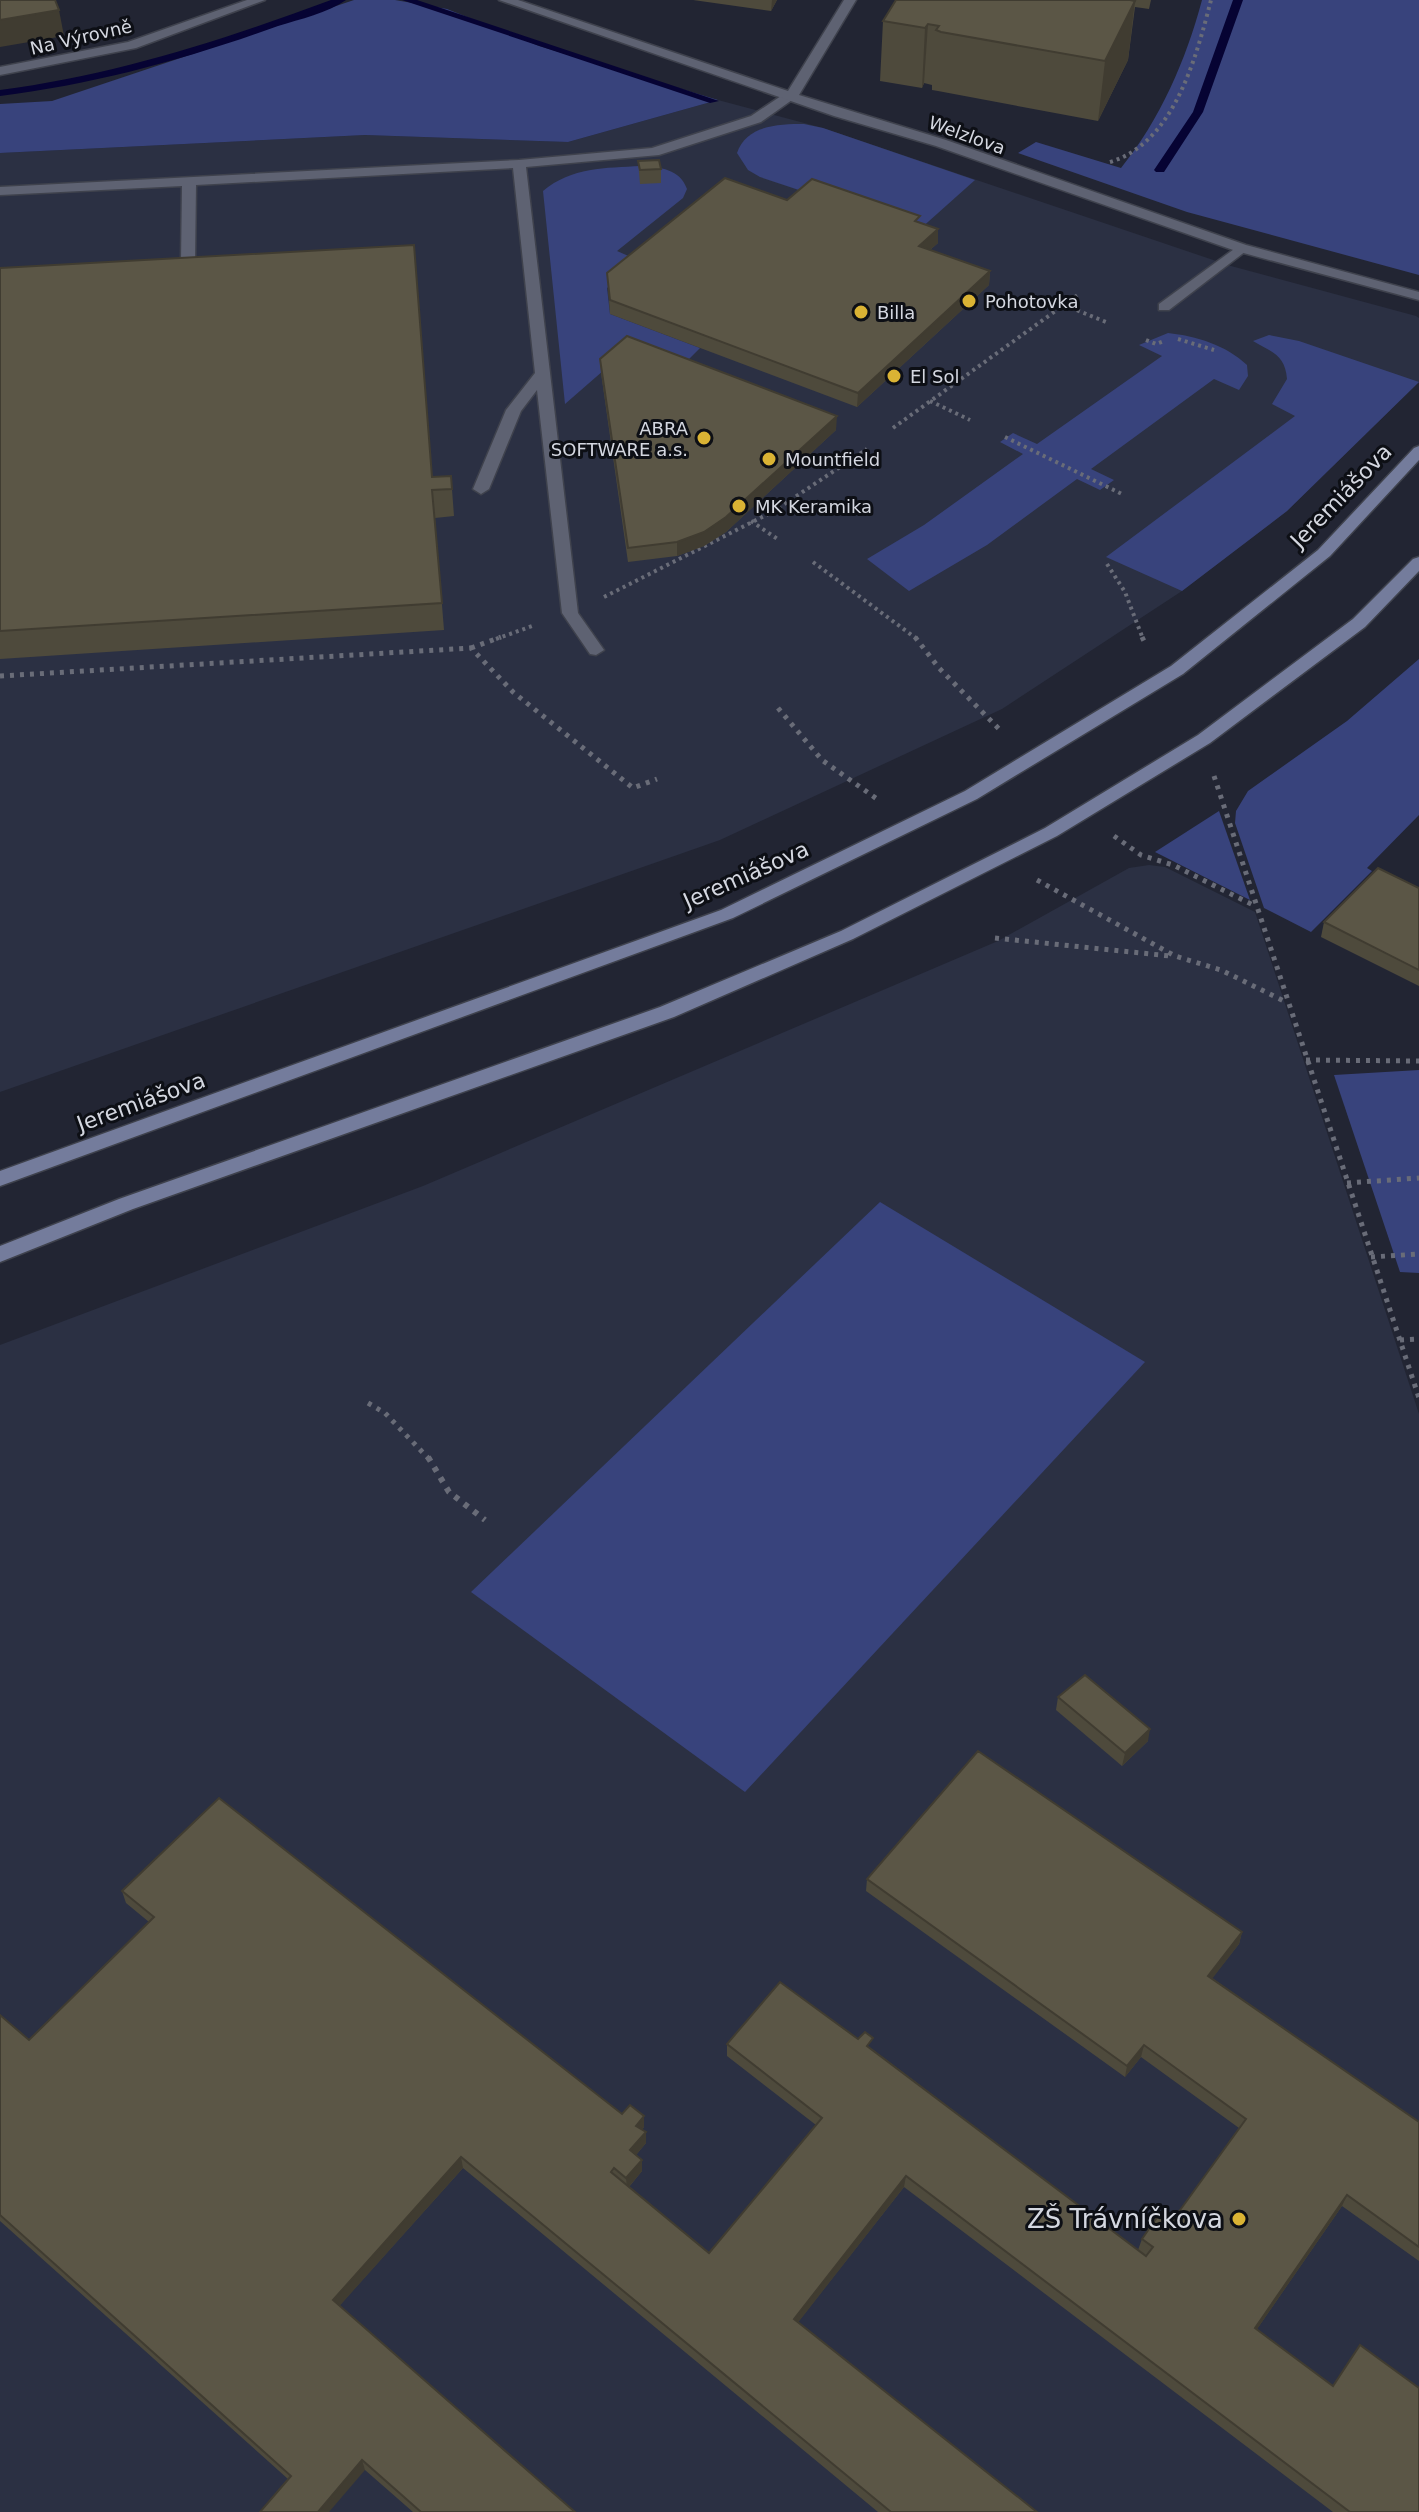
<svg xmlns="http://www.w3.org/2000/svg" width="1419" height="2512" font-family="'DejaVu Sans',sans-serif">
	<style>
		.built { fill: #2b3043 }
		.green { fill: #38437c }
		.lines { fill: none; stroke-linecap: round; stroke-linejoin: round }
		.stream { fill: #060333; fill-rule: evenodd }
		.lane-casing { stroke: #3f424d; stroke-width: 3 }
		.street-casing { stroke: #3f424d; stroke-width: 3 }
		.secondary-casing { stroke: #3f424d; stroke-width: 3 }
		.path-far2 { stroke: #696c78; stroke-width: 4; stroke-dasharray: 3 4; stroke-linecap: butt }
		.path-far1 { stroke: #696c78; stroke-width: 5; stroke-dasharray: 4 6; stroke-linecap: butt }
		.path { stroke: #696c78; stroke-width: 6; stroke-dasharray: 5 7; stroke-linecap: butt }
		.lane { fill: #5e6272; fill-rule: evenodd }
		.street { fill: #5e6272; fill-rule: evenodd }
		.secondary { fill: #747c9c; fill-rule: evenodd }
		.wall { fill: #4e4a3c }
		.shaded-wall { fill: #403c31 }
		.building { fill: #5b5646; stroke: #403c31; stroke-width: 2 }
		.poi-dot { fill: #dab334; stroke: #0d0f15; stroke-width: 3 }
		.labels { text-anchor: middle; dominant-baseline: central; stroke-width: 6; stroke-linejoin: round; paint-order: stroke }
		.far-street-label { font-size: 18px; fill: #d4d7e0; stroke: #0d0f15 }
		.far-poi-label { font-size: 18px; fill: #d4d7e0; stroke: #0d0f15; text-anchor: start }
		.street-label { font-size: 22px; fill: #d4d7e0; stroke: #0d0f15 }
		.near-poi-label { font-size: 26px; fill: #d4d7e0; stroke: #0d0f15; text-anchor: end }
	</style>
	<rect width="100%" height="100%" fill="#222533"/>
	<g class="built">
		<path d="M718,100L823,128L1231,266L1416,316L1419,318V382L1287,511L1182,591L1002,709L720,840L0,1092V153L365,135L568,142Z"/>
		<path d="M1149,865L1165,867L1255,912L1419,1414V2512H0V1345L423,1186L998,941L1129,868Z"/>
	</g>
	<g class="green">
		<path d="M354,0H395L447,9L539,46L718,100L568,142L365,135L0,153V104L52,101Z"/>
		<path d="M1202,0H1419V275L1187,212L1018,153L1036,142L1121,168C1160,120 1186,60 1202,0Z"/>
		<path d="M804,124L823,128L975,180L919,230L760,177L748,170L737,153C746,125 779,124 804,124Z"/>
		<path d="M641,166C660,167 680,169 687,189L683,198L617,251L640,261L607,288L610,314L700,348L689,359L627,350L565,404L543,191C572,167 605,168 641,166Z"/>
		<path d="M1168,333C1196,336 1226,345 1247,365L1248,376L1239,390L1214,379L1091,469L1114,480L1100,490L1077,479L987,545L909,591L867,559L924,525L1023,454L1000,442L1013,433L1037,444L1162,356L1139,345Z"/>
		<path d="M1269,335L1299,341L1419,382L1287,511L1182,591L1106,557L1295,416L1272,404L1287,379C1285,354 1271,352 1253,341Z"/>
		<path d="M1419,659V815L1367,868L1372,871L1311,932L1264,908L1235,823L1236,811L1248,791L1347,721Z"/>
		<path d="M1219,811L1250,900L1155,852Z"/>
		<path d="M1419,1070V1273L1400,1272L1334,1075Z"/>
		<path d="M880,1202L1145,1362L745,1792L471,1592Z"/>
	</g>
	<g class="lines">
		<g class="stream">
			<path d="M331,0H346C328,13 300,19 278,26C187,59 96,84 0,96V90C115,75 223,40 331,0Z"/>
			<path d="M402,0H417L719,101L710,103Z"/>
			<path d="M1233,0H1243L1203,112L1164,172H1156L1154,170L1193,112Z"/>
		</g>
		<g class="lane-casing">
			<g id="lane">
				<path d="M787,92L799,95L761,122L659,155L526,167L578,613L604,650L596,655L590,654L562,613L537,390L521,411L489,489L481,494L473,489L506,410L535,373L513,168L196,185L195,262L188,266L181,262L182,186L0,195V187L519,160L652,148L751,116Z"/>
				<path d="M1241,244L1248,248L1246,251L1169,310H1159V304Z"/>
			</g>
		</g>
		<g class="street-casing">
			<g id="street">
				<path d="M247,0H265L136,48L0,75V67L128,42Z"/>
				<path d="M499,0H518L788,91L844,0H856L799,95L946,140L1246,245L1419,292V300L1236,251L936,146L834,116Z"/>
			</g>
		</g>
		<g class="secondary-casing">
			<g id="secondary">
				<path d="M1419,446V460L1330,556L1183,674L977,799L733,918L0,1186V1171L721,910L965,791L1171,666L1318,550L1414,448Z"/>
				<path d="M1419,557V571L1365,627L1210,743L1057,836L853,939L674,1017L133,1209L0,1262V1246L119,1199L660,1007L841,931L1045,828L1198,735L1353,619L1413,559Z"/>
			</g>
		</g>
		<g class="path-far2">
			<path d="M1110,162C1174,143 1196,58 1211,0"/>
			<path d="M1064,305L1106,322"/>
			<path d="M1178,339L1214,350"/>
			<path d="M1146,340L1156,344L1164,341"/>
			<path d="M930,401L970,420"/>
			<path d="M893,428L1079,294"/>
			<path d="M1005,437L1124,495"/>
			<path d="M751,521L779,540"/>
			<path d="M813,562L917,639"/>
			<path d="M1107,564L1125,592L1143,639"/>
			<path d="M604,597L774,511L867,449"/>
			<path d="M496,639L535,625"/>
		</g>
		<g class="path-far1">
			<path d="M915,637L939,668L1002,732"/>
			<path d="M1142,637L1144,641"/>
			<path d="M471,648L501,637"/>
			<path d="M0,676L471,648L513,692L633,788L657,779"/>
			<path d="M778,708L822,760L877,799"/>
			<path d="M1214,776L1419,1398"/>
			<path d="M1114,836L1141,855L1173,865L1255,906"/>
			<path d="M1037,880L1175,956L1221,970L1286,1002"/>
			<path d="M995,938L1170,956"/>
			<path d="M1306,1060L1419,1061"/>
			<path d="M1347,1183L1419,1178"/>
			<path d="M1371,1257L1419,1254"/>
			<path d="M1400,1340L1419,1339"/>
			<path d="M368,1403L385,1413L429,1459"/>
		</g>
		<path class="path" d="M428,1457L449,1492L485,1520"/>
		<use href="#lane" class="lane"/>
		<use href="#street" class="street"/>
		<use href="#secondary" class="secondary"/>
	</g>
	<g class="wall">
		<path d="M693,0H777L771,11Z"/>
		<path d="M896,0H1151L1149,9L1135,7L1128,60L1098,121L938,91L932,90V85L924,83L922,88L880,81L883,21Z"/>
		<path d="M638,161L661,169V183L640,184Z"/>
		<path d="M787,200L920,222L938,229V243L930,250L990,271L989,285L857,407L610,314L607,273Z"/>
		<path d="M0,268L432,477L451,476L454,516L435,518L444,630L0,659Z"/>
		<path d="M600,359L836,430L726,532L704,546L677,556L628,562L601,373Z"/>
		<path d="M1419,888V986L1321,937L1324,922Z"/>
		<path d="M1058,1697L1148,1741L1122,1766L1056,1710Z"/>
		<path d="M867,1879L1242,1932L1239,1944L1212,1978L1419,2122V2261L1342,2206L1257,2329L1419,2512H1333L904,2187L798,2322L1037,2512H878L463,2168L339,2306L575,2512H413L365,2470L288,2479L0,2221V2015L29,2040L149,1922L126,1903L122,1891L622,2114L644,2116V2127L642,2130L646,2132V2143L636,2155L642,2171L629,2187L709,2253L816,2125L727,2056V2044L872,2049L1138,2250L1142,2239L1170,2224L1239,2128L1141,2057L1125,2077L866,1891Z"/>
	</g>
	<g class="shaded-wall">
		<path d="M772,0H777L771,11Z"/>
		<path d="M1135,1L1128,60L1098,121L1105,61Z"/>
		<path d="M59,10L64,36L0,47V20Z"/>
		<path d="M928,24L924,83L922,88L925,28Z"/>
		<path d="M938,229V243L918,260L919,246Z"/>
		<path d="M990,271L989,285L857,407L858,393Z"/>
		<path d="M837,416L836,430L726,532L704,546L677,556V542Z"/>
		<path d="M1150,1729L1148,1741L1122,1766L1125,1753Z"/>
		<path d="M1242,1932L1239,1944L1205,1988L1208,1976Z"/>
		<path d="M1144,2045L1141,2057L1125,2077L1127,2066Z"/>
		<path d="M644,2116V2127L637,2137L636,2126Z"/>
		<path d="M646,2132V2143L631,2161L630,2150Z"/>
		<path d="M461,2157L463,2168L335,2311L333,2300Z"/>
		<path d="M642,2160V2171L627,2189L626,2178Z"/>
		<path d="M906,2176L904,2187L793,2329L794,2319Z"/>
		<path d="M1347,2195L1342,2206L1251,2338L1255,2328Z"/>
		<path d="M362,2460L365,2470L329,2512H318Z"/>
	</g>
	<g class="building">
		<path d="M0,0H55L59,10L0,20Z"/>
		<path d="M896,0H1130L1135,1L1105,61L941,32L936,30L939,26L928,24L925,28L883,21Z"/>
		<path d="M659,160L661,169L640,170L638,161Z"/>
		<path d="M725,178L787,200L812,179L920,216L915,221L938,229L919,246L990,271L858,393L610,300L607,273Z"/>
		<path d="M414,245L432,477L451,476L452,489L432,490L442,603L0,631V268Z"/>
		<path d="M627,336L837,416L726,517L704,532L677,542L628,548L600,359Z"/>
		<path d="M1378,868L1419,888V970L1324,922Z"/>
		<path d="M1085,1675L1150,1729L1125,1753L1058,1697Z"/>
		<path d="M978,1751L1242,1932L1208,1976L1419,2122V2247L1347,2195L1255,2328L1333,2386L1360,2345L1419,2388V2512H1350L906,2176L794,2319L1037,2512H891L461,2157L333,2300L575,2512H421L362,2460L318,2512H260L291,2476L0,2215V2015L29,2040L154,1917L122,1891L219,1798L622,2114L630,2105L644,2116L636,2126L646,2132L630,2150L642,2160L626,2178L614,2168L611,2172L709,2253L822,2118L727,2044L780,1982L858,2039L865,2032L873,2038L867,2046L1146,2256L1153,2247L1142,2239L1158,2216L1170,2224L1246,2119L1144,2045L1127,2066L867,1879Z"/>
	</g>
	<g class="poi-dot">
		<circle cx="969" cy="301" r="8"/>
		<circle cx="861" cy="312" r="8"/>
		<circle cx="894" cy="376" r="8"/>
		<circle cx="704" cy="438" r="8"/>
		<circle cx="769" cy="459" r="8"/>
		<circle cx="739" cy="506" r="8"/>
		<circle cx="1239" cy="2219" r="8"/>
	</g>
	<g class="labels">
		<g class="far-street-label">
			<text transform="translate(81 37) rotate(-13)">Na Výrovně</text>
			<text transform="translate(967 135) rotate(20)">Welzlova</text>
		</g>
		<g class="far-poi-label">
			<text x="985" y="301">Pohotovka</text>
			<text x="877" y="312">Billa</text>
			<text x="910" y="376">El Sol</text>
			<text x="688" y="428" text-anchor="end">ABRA<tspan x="688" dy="21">SOFTWARE a.s.</tspan></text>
			<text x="785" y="459">Mountfield</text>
			<text x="755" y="506">MK Keramika</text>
		</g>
		<g class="street-label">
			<text transform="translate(1341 496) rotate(-46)">Jeremiášova</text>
			<text transform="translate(746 875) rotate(-24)">Jeremiášova</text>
			<text transform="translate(141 1102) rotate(-20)">Jeremiášova</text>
		</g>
		<g class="near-poi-label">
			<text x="1223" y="2219">ZŠ Trávníčkova</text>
		</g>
	</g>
</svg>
